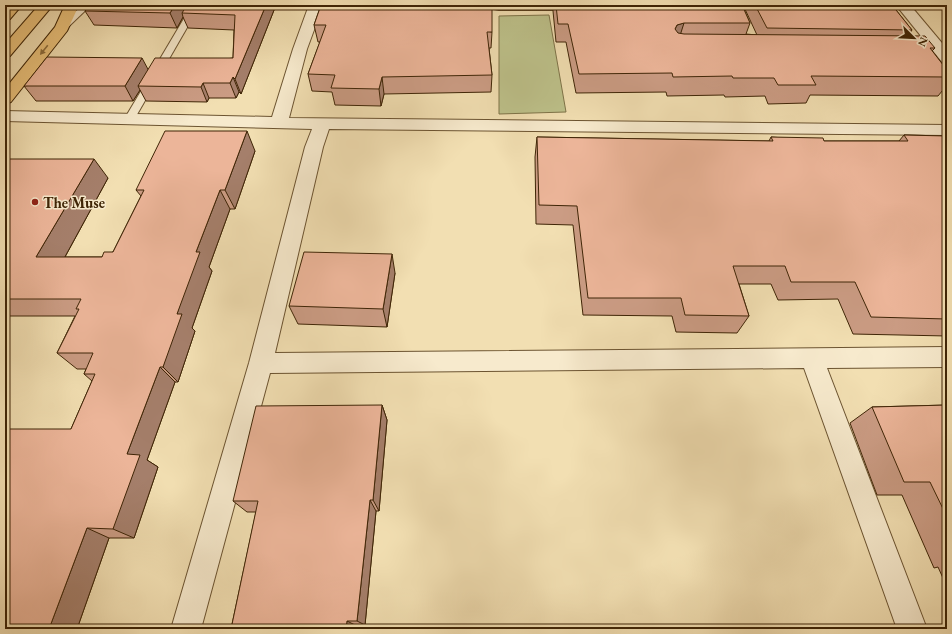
<svg xmlns="http://www.w3.org/2000/svg" width="952" height="634" font-family="'EB Garamond',serif">
	<style>
		.green { fill: #bdc18a; stroke: #7e7348 }
		.lines { fill: none; stroke-linecap: round; stroke-linejoin: round }
		.service-casing { stroke: #6c5431; stroke-width: 2 }
		.minor-casing { stroke: #6c5431; stroke-width: 2 }
		.tertiary-casing { stroke: #6c5431; stroke-width: 2 }
		.primary-casing { stroke: #3f2506; stroke-width: 2 }
		.service { fill: #f7eacd; fill-rule: evenodd }
		.minor { fill: #f7eacd; fill-rule: evenodd }
		.tertiary { fill: #f7eacd; fill-rule: evenodd }
		.primary { fill: #e9c079; fill-rule: evenodd }
		.wall { fill: #cb9c84; stroke: #3f2506 }
		.shaded-wall { fill: #a57f6b; stroke: #3f2506 }
		.building { fill: #ecb599; stroke: #3f2506 }
		.oneway { fill: #8c6b3a }
		.poi-dot { fill: #8f2418; stroke: #f7eacd; stroke-width: 1.5 }
		.labels { text-anchor: middle; dominant-baseline: central; stroke-width: 3; stroke-linejoin: round; paint-order: stroke }
		.poi-label { font-size: 15px; font-weight: bold; fill: #3f2506; stroke: #f7eacd; text-anchor: start }
	</style>
	<rect width="100%" height="100%" fill="#f2dfb2"/>
	<filter id="stains"><feTurbulence type="fractalNoise" baseFrequency=".005" numOctaves="4"/><feColorMatrix values="0 0 0 0 .2 0 0 0 0 .09 0 0 0 0 .02 0 0 0 .5 -.17"/></filter>
	<radialGradient id="worn" r=".72"><stop offset=".6" stop-color="#630" stop-opacity="0"/><stop offset="1" stop-color="#630" stop-opacity=".3"/></radialGradient>
	<path class="green" d="M549,15L566,112L499,114V16Z"/>
	<g class="lines">
		<g class="service-casing">
			<g id="service">
				<path d="M83,5H91L65,30H59V26Z"/>
				<path d="M192,5H200L135,118L130,121L127,120L125,118Z"/>
			</g>
		</g>
		<g class="minor-casing">
			<g id="minor">
				<path d="M309,5H355L357,7L355,10L321,11L307,49L289,118L947,125V135L329,129L323,147L275,353L947,347V367L827,368L927,629H897L804,368L270,373L201,629H171L249,363L305,147L312,129L5,121V111L272,117L293,49Z"/>
				<path d="M493,5H588L589,6L587,9L582,10H499L494,9Z"/>
			</g>
		</g>
		<g class="tertiary-casing">
			<path id="tertiary" d="M896,5H910L947,49V64L942,62Z"/>
		</g>
		<g class="primary-casing">
			<g id="primary">
				<path d="M7,5H22L10,19L5,20V8Z"/>
				<path d="M39,5H53L10,56L5,57V44Z"/>
				<path d="M65,5H79L67,31L11,102L5,104V89L55,27Z"/>
			</g>
		</g>
		<use href="#service" class="service"/>
		<use href="#minor" class="minor"/>
		<use href="#tertiary" class="tertiary"/>
		<use href="#primary" class="primary"/>
	</g>
	<g class="wall">
		<path d="M90,5H276L241,94L239,92L236,98H209L207,102L146,101L140,90L133,101H36L24,86L233,58L234,30L188,28L183,17L177,28L94,25L85,11Z"/>
		<path d="M321,5L492,32L491,48H489L492,75L491,92L384,94L381,106L335,105L332,92L312,91L308,74L320,42H318L314,25Z"/>
		<path d="M553,5H742L750,23L746,34L757,35L744,7L745,5H892L912,30L908,36L935,48L932,51L947,70V85L938,96L810,95L806,103L768,104L765,96L725,97L724,95L667,96L666,92L576,93L566,42H556L553,11Z"/>
		<path d="M904,135L947,136V336L853,334L838,299L778,300L771,284H739L749,316L737,333L676,332L672,316L583,315L573,225L536,224L535,157L537,137L769,141L771,137L824,141H899Z"/>
		<path d="M255,151L235,209H230L209,267L212,271L192,328L195,331L178,382H175L147,460L158,467L134,538H109L77,629H5L71,429L92,381L84,374L86,369H77L57,353L75,316H5V159L108,178L65,257H102L113,252L141,196L136,190Z"/>
		<path d="M395,273L387,327L298,324L289,306Z"/>
		<path d="M382,405L387,420L379,511H376L365,625H355V629H231L256,512H247L233,501Z"/>
		<path d="M947,405V587L938,567L934,568L902,495H877L850,423L872,407Z"/>
	</g>
	<g class="shaded-wall">
		<path d="M175,5H190L182,13L183,17L177,28L170,13Z"/>
		<path d="M266,5H276L241,94L235,79Z"/>
		<path d="M684,23L678,42L675,29L677,25Z"/>
		<path d="M142,58L150,73L138,86L140,90L133,101L125,86Z"/>
		<path d="M233,77L239,92L236,98L230,83Z"/>
		<path d="M382,77L384,94L381,106L379,89Z"/>
		<path d="M203,83L209,98L207,102L201,87Z"/>
		<path d="M247,131L255,151L235,209L225,190Z"/>
		<path d="M94,159L108,178L55,275L36,257Z"/>
		<path d="M220,190L230,209L209,267L212,271L192,328L195,331L178,382L163,367L177,314L196,252Z"/>
		<path d="M392,254L395,273L387,327L383,309Z"/>
		<path d="M160,367L175,382L147,460L158,467L134,538L113,529L127,454Z"/>
		<path d="M5,388L9,390L5,397Z"/>
		<path d="M382,405L387,420L379,511L373,500Z"/>
		<path d="M370,500L376,511L365,625L357,621Z"/>
		<path d="M87,528L109,538L77,629H49Z"/>
		<path d="M347,621L355,625V629H346Z"/>
	</g>
	<g class="building">
		<path d="M90,5H175L170,13L85,11Z"/>
		<path d="M187,5H266L235,79L233,77L230,83H203L201,87L138,86L155,58H233L235,15L182,13Z"/>
		<path d="M321,5H492V32H487L492,75L382,77L379,89L331,88L335,75L308,74L326,25H314Z"/>
		<path d="M556,5H742L750,23H684L677,25L675,29L678,33L684,34L925,36L935,48H930L947,70V77L811,76L816,85H778L774,78H733L732,76L673,77L672,73L579,74L568,24H558Z"/>
		<path d="M755,5H892L912,30L767,28Z"/>
		<path d="M47,57L142,58L125,86H24Z"/>
		<path d="M165,131H247L225,190H220L196,252H200L177,314H182L163,367H160L127,454L140,455L113,529L87,528L49,629H5V429H71L95,374H84L93,353H57L79,309H76L81,299H5V159H94L36,257H102L104,252H113L144,190H136Z"/>
		<path d="M904,135L947,136V319L871,317L855,282H791L785,266H733L749,316L685,315L681,298H588L577,206L539,205L537,137L773,141L771,137L823,138L824,141H908Z"/>
		<path d="M304,252L392,254L383,309L289,306Z"/>
		<path d="M382,405L373,500H370L357,621H347L346,629H231L258,501H233L256,406Z"/>
		<path d="M947,405V517L930,482H904L872,407Z"/>
	</g>
	<defs><path id="oneway-solid" d="M-6-.8H1V-3.2L6.5 0L1 3.2V.8H-6Z"/></defs>
	<use class="oneway" href="#oneway-solid" transform="translate(44 50) rotate(129)"/>
	<circle class="poi-dot" cx="35" cy="202" r="4"/>
	<g class="labels">
		<g class="poi-label">
			<text x="43" y="202">The Muse</text>
		</g>
	</g>
	<rect width="952" height="634" fill="none" stroke="#f2dfb2" stroke-width="20"/>
	<rect x="6" y="6" width="940" height="622" fill="none" stroke="#3f2506" stroke-width="2"/>
	<rect x="10" y="10" width="932" height="614" fill="none" stroke="#3f2506"/>
	<g transform="translate(914 38) rotate(114)" stroke="#f7eacd" stroke-width="3" paint-order="stroke">
	<path d="M0-3L7 15L0 10L-7 15Z" fill="#3f2506"/>
	<text y="-6" font-size="11" font-weight="bold" text-anchor="middle" fill="#3f2506">N</text>
	</g>
	<rect width="100%" height="100%" filter="url(#stains)"/>
	<rect width="100%" height="100%" fill="url(#worn)"/>
</svg>
